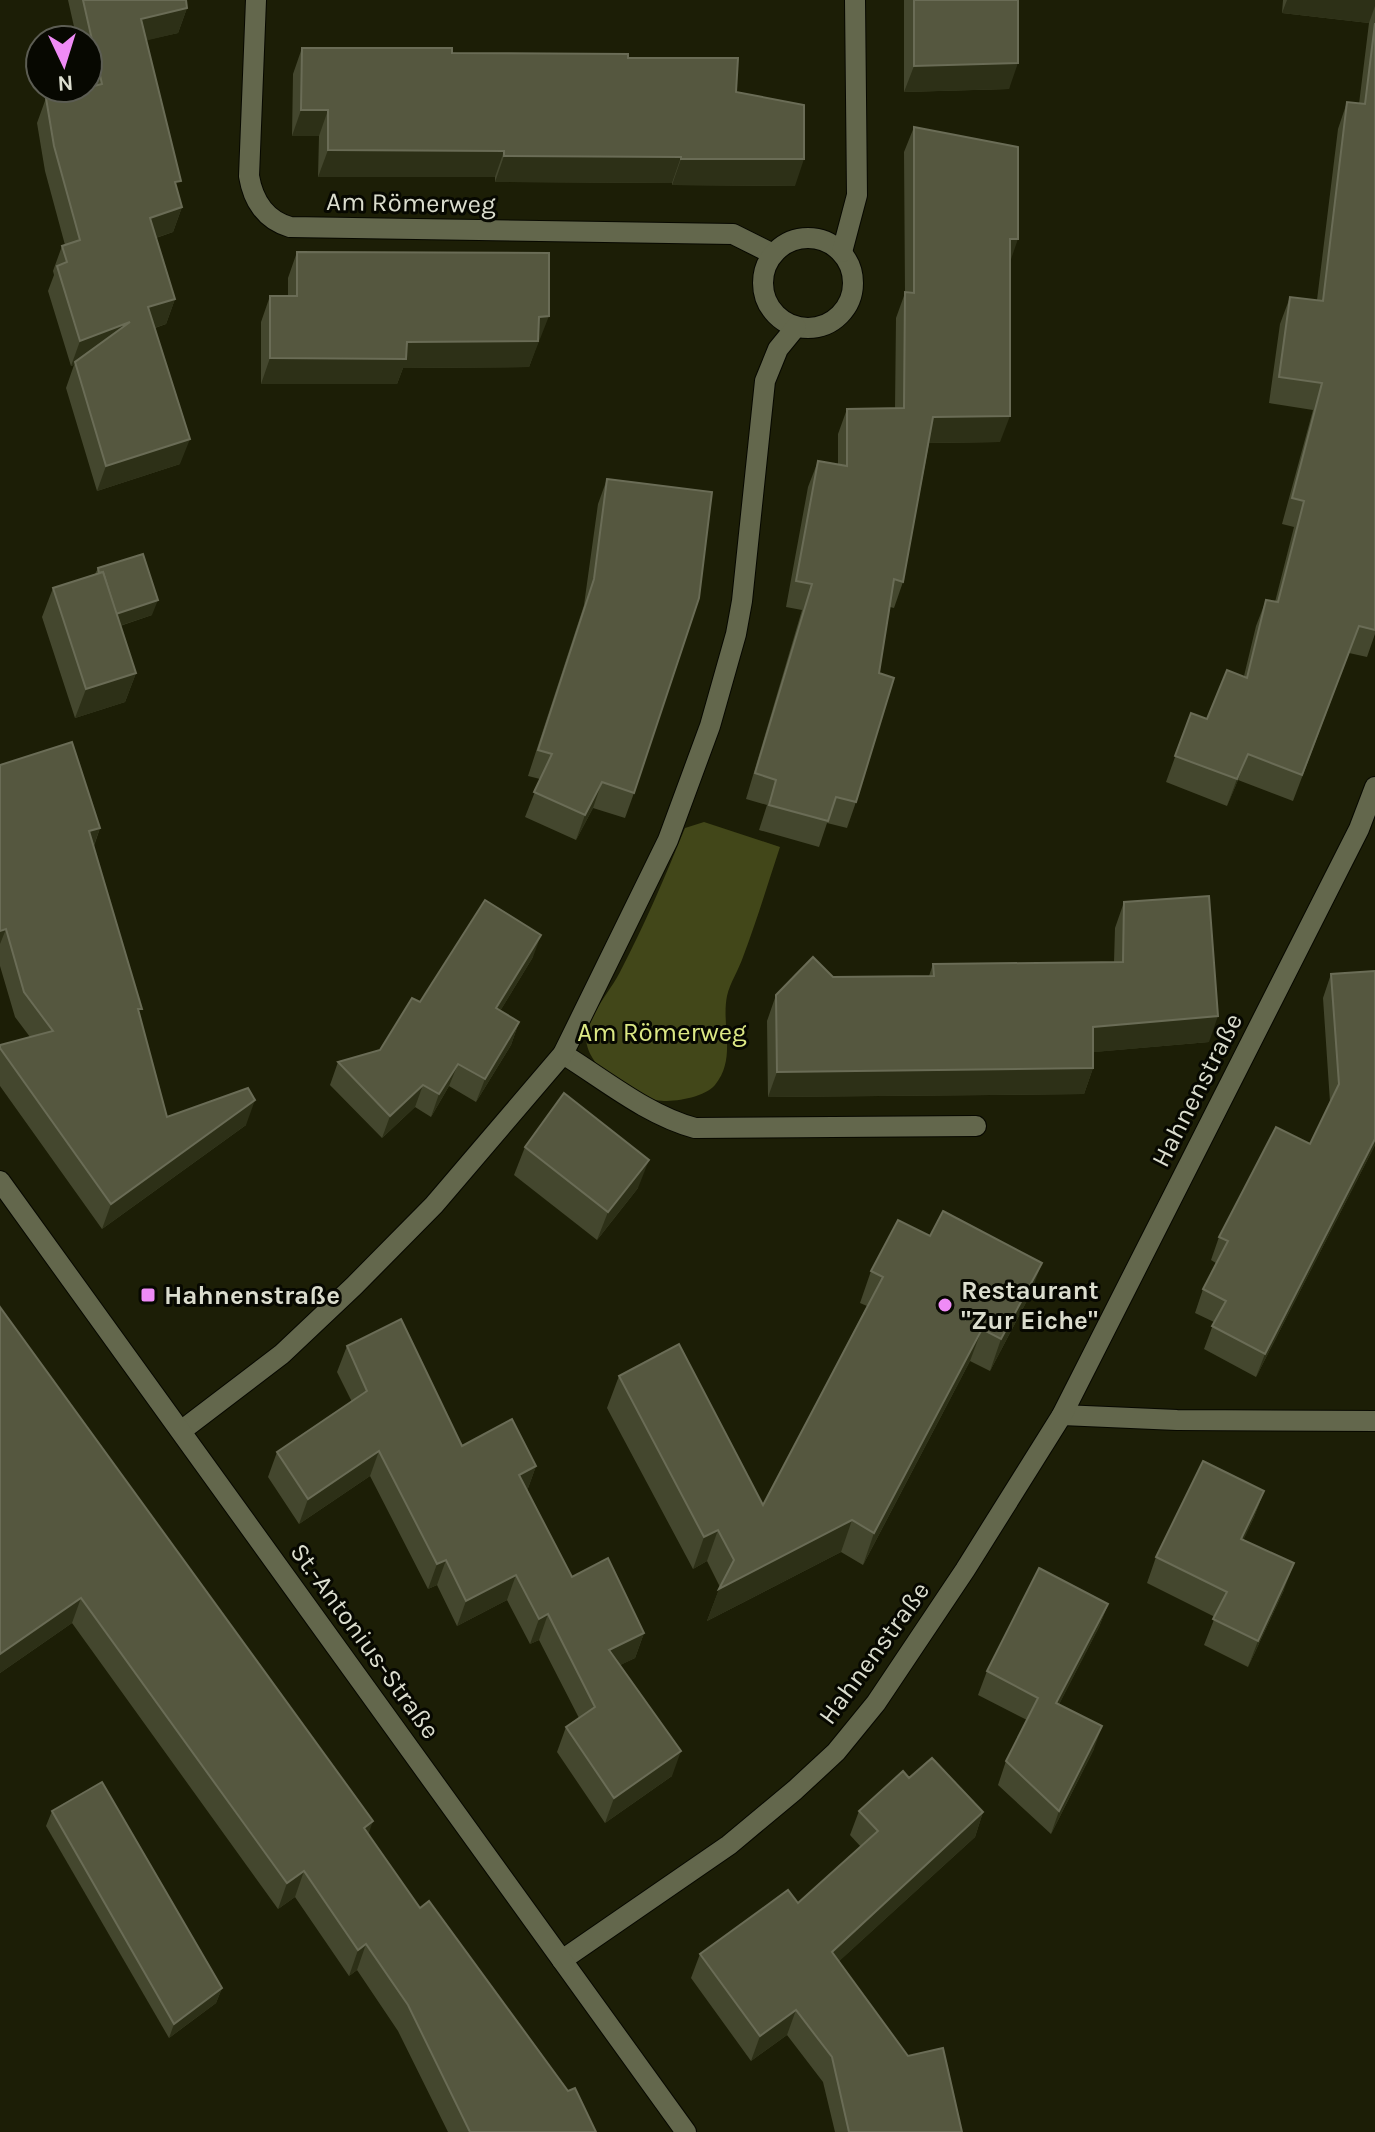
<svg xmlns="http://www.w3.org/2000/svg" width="1375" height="2132" font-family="Karla,sans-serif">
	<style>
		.green { fill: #424719 }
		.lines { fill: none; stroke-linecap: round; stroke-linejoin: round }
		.minor-casing { stroke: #070800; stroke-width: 22 }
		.tertiary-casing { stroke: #070800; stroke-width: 22 }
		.minor { stroke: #63674c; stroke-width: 20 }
		.tertiary { stroke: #63674c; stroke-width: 20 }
		.wall { fill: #44472e }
		.shaded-wall { fill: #2d3017 }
		.building { fill: #55573f; stroke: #6a6c56; stroke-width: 2 }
		.poi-dot { fill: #ef8bf6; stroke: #070801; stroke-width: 3 }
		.labels { text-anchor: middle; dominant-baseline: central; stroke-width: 6; stroke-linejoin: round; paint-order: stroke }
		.street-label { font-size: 26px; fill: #dbddce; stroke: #070801 }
		.park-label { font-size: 26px; fill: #dce884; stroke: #070801 }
		.poi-label { font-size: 26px; font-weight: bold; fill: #dbddce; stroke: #070801; text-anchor: start }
	</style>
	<rect width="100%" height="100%" fill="#1c1e06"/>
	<path class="green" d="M704,822L780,847C768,883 757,920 743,957C739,969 730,983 727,996C721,1026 737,1058 715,1085C704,1097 680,1101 664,1101C635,1100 578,1065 587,1030C593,1010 610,991 620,972C644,926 665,877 685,828Z"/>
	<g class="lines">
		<g class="minor-casing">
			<g id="minor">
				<path d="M256,0L249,176C253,200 265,220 290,227L733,234L773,254"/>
				<circle cx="808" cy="283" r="45"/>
				<path d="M842,252L857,195L855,0"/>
				<path d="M563,1054C605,1080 647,1115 695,1128L976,1126"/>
				<path d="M1062,1415L1177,1420L1375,1421"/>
				<path d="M181,1431L282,1354L354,1286L434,1205L563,1054L668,840L710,726L736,634L742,601L765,381L778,349L796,327"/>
				<path d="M562,1960L729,1845L795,1790L836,1752L876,1703L965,1570L1062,1415L1359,829L1375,787"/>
			</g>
		</g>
		<g class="tertiary-casing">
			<path id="tertiary" d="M0,1181L686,2132"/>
		</g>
		<use href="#minor" class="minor"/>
		<use href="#tertiary" class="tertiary"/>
	</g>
	<g class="wall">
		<path d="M68,0H186L187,8L178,33L146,40L177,190L182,207L173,232L156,238L175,299L166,324L155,328L180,464L97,491L66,388L74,365L71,366L48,291L54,275L53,271L62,246L65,245L45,171L37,123L46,98L88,88V40H77Z"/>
		<path d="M904,0H1018L1009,89L904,92Z"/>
		<path d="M1283,0H1375V634L1367,657L1349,653L1293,801L1238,780L1227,806L1166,782L1191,713L1207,719L1244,676L1256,626L1266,600L1275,602L1294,527L1282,524L1313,410L1269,403L1280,324L1290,297L1317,300L1338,129L1347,102L1359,104L1369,23L1282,13Z"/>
		<path d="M302,48L628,58L736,92L795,186L672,185V183L495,182V177H318L319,136H292L293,74Z"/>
		<path d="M914,127L1010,262L1000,442L929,443L903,582L894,608L890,607L856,802L847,828L827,823L819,847L759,830L767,805L746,799L802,610L786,607L808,487L818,461L838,465V434L847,409L895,408L896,318L905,293L904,152Z"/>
		<path d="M297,252L540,342H538L529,367L403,368L397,384H261V322L270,296H288V278Z"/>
		<path d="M607,479L634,793L625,818L593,808L576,840L525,817L540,779L528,776L584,605L598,504Z"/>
		<path d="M98,568L152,615L120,626L136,673L125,702L75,718L42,617L53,588L95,574Z"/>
		<path d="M0,765L100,828L94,846L167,1117L246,1125L102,1229L0,1086V1048L30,1037L15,1017L0,966Z"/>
		<path d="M1124,902L1209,1042L1093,1052V1068L1084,1094L768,1097L767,1021L776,995L833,977L929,976L933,964L1114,962L1115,928Z"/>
		<path d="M533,957L500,1011L519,1022L511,1045L476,1102L449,1086L431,1117L415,1107L382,1138L330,1085L338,1062L380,1050L420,1002Z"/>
		<path d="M1375,971V1145L1256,1377L1204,1349L1214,1322L1195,1313L1203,1289L1216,1263L1211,1260L1219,1237L1310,1144L1330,1102L1323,998L1331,974Z"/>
		<path d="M525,1147L638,1188L597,1240L514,1175Z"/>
		<path d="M871,1271L1030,1295L990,1371L970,1361L863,1565L841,1552L707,1621L720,1587L707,1561L693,1569L607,1408L619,1376L763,1505L867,1306L860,1303Z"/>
		<path d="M0,1307L420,1908L596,2132H448L398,2031L357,1970L349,1976L295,1897L278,1909L72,1623L0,1673Z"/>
		<path d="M347,1346L462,1446L536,1466L527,1491L572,1577L644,1633L635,1658L620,1665L672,1776L605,1823L557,1752L566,1727L579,1718L539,1640L530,1644L507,1600L457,1626L437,1585L428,1589L370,1476L299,1524L268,1477L277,1452L352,1402L337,1372Z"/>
		<path d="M1264,1491L1254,1517L1243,1540L1284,1590L1248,1667L1204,1645L1215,1617L1147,1583L1156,1557Z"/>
		<path d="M1108,1604L1099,1627L1059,1704L1094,1749L1051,1834L998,1785L1006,1761L1027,1720L978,1695L987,1671Z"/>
		<path d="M909,1778L983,1812L975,1837L839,1961L962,2132H835L823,2082L787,2035L751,2061L691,1978L700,1954L798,1903L861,1847L850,1835L859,1811Z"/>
		<path d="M52,1811L222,1988L216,2003L169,2038L46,1826Z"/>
	</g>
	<g class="shaded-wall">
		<path d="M1287,0H1375V6L1369,23L1282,13Z"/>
		<path d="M187,8L178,33L132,44L141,19Z"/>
		<path d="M1018,63L1009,89L904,92L914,66Z"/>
		<path d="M301,110H328L319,136H292Z"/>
		<path d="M328,150L504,151L495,177H318Z"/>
		<path d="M504,156L681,157L672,183L495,182Z"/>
		<path d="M681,159H804L795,186L672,185Z"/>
		<path d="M182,207L173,232L140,243L150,218Z"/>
		<path d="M1010,239H1018L1009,265Z"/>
		<path d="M175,299L166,324L139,333L148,307Z"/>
		<path d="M549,316L529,367L403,368L397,384H261L270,358L407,342L539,317Z"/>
		<path d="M130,322L121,347L71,366L80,341Z"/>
		<path d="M1010,416L1000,442L924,443L933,417Z"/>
		<path d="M190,439L180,464L97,491L106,466Z"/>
		<path d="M158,600L152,615L107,630L113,615Z"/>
		<path d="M136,673L125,702L75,718L86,689Z"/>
		<path d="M1248,754L1238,780L1227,806L1237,779Z"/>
		<path d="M602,782L593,808L576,840L585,815Z"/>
		<path d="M100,828L91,853L89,831Z"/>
		<path d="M6,929L0,944V931Z"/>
		<path d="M541,935L533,957L488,1031L496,1008Z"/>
		<path d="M1218,1016L1209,1042L1084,1053L1093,1027Z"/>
		<path d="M519,1022L511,1045L476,1102L485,1079Z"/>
		<path d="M458,1064L449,1086L431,1117L439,1094Z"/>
		<path d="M1093,1068L1084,1094L768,1097L777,1072Z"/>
		<path d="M423,1085L415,1107L382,1138L390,1116Z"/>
		<path d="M255,1100L246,1125L102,1229L111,1204Z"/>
		<path d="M1375,1139V1145L1256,1377L1265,1354Z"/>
		<path d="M649,1160L638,1188L597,1240L608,1212Z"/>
		<path d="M1042,1263L1030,1295L990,1371L1001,1339Z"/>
		<path d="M982,1329L970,1361L863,1565L874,1533Z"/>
		<path d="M379,1451L370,1476L299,1524L308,1499Z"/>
		<path d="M536,1466L527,1491L519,1475Z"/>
		<path d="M1264,1491L1254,1517L1232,1565L1241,1539Z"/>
		<path d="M852,1520L841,1552L707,1621L719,1589Z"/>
		<path d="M718,1530L707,1561L693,1569L704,1537Z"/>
		<path d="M446,1560L437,1585L428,1589L437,1564Z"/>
		<path d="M1294,1563L1284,1590L1248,1667L1258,1641Z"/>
		<path d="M516,1575L507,1600L457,1626L466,1601Z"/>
		<path d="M81,1598L72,1623L0,1673V1654Z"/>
		<path d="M1108,1604L1099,1627L1048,1726L1056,1703Z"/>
		<path d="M548,1614L539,1640L530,1644L539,1619Z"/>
		<path d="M644,1633L635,1658L600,1675L609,1650Z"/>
		<path d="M1102,1726L1094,1749L1051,1834L1059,1811Z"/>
		<path d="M681,1751L672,1776L605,1823L614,1798Z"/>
		<path d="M983,1812L975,1837L823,1976L832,1952Z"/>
		<path d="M373,1821L364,1847V1828Z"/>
		<path d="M304,1871L295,1897L278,1909L287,1883Z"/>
		<path d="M366,1944L357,1970L349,1976L358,1950Z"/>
		<path d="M222,1988L216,2003L169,2038L174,2024Z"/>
		<path d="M796,2010L787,2035L751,2061L760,2036Z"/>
	</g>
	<g class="building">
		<path d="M83,0H186L187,8L141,19L181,181L175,182L182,207L150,218L175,299L148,307L190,439L106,466L75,362L130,322L80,341L57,266L67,262L62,246L80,240L54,146L46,98L102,84Z"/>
		<path d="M914,0H1018V63L914,66Z"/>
		<path d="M1375,23V630L1359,626L1302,775L1248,754L1237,779L1175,756L1191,713L1207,719L1227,670L1247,678L1266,600L1278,602L1304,501L1292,498L1322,383L1279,377L1290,297L1323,301L1347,102L1365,104Z"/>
		<path d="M302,48H452V53L628,54V58H738L736,92L804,105V159H681V157L504,156V151L328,150V110H301Z"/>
		<path d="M914,127L1018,147V239H1010V416L933,417L903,582L894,579L879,673L894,678L856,802L836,797L828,821L769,805L776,780L755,773L812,584L796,581L818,461L847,466V409L904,408L905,292L914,293Z"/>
		<path d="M297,252L549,253V316L539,317L538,341L407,342L406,359L270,358V296H297Z"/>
		<path d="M607,479L712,492L699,598L634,793L602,782L585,815L534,792L552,754L538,750L594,579Z"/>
		<path d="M143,554L158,600L116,614L103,572L99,573L98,568Z"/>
		<path d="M103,572L136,673L86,689L53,588Z"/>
		<path d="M72,742L100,828L89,831L142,1009H138L167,1117L248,1088L255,1100L111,1204L0,1048V1045L53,1031L24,992L6,929L0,931V765Z"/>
		<path d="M1209,896L1218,1016L1093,1027V1068L777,1072L776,995L813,957L833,977L934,976L933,964L1123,962L1124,902Z"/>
		<path d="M485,900L541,935L496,1008L519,1022L485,1079L458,1064L439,1094L423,1085L390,1116L338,1062L380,1050L412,998L420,1002Z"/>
		<path d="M1375,971V1139L1265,1354L1212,1326L1226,1301L1203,1289L1228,1241L1219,1237L1276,1127L1310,1144L1339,1084L1331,974Z"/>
		<path d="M564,1093L649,1160L608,1212L525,1147Z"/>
		<path d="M943,1211L1042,1263L1001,1339L982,1329L874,1533L852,1520L719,1589L734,1560L718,1530L704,1537L619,1376L679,1344L763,1505L883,1277L871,1271L898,1220L930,1236Z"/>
		<path d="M0,1307L373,1821L364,1828L420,1908L429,1901L568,2091L575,2088L596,2132H470L408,2005L366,1944L358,1950L304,1871L287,1883L81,1598L0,1654Z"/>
		<path d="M401,1319L462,1446L512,1419L536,1466L519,1475L572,1577L608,1558L644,1633L609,1650L681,1751L614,1798L566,1727L595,1707L548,1614L539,1619L516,1575L466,1601L446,1560L437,1564L379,1451L308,1499L277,1452L367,1391L347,1346Z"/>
		<path d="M1203,1461L1264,1491L1241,1539L1294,1563L1258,1641L1213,1619L1227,1592L1156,1557Z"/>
		<path d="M1039,1568L1108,1604L1056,1703L1102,1726L1059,1811L1006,1761L1038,1698L987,1671Z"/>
		<path d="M932,1758L983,1812L832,1952L908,2056L943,2048L962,2132H849L832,2057L796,2010L760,2036L700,1954L788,1890L798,1903L878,1831L859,1811L903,1771L909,1778Z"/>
		<path d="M102,1782L222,1988L174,2024L52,1811Z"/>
	</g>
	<g class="poi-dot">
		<rect x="140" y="1287" width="16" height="16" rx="4"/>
		<circle cx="945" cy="1305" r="8"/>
	</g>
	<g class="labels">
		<g class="street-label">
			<text transform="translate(411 203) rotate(1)">Am Römerweg</text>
			<text transform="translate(1197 1090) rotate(-63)">Hahnenstraße</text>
			<text transform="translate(365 1641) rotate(54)">St.-Antonius-Straße</text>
			<text transform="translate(874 1653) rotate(-54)">Hahnenstraße</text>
		</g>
		<g class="park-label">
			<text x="662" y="1032">Am Römerweg</text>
		</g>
		<g class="poi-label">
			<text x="961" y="1290">Restaurant<tspan x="961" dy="30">"Zur Eiche"</tspan></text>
			<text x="164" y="1295">Hahnenstraße</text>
		</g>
	</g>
	<g transform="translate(64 64) rotate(176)"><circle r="38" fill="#070801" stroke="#5c5d53" stroke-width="2"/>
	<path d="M0-6L14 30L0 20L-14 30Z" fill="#ef8bf6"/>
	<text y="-12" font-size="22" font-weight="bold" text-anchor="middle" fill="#dbddce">N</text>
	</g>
</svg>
